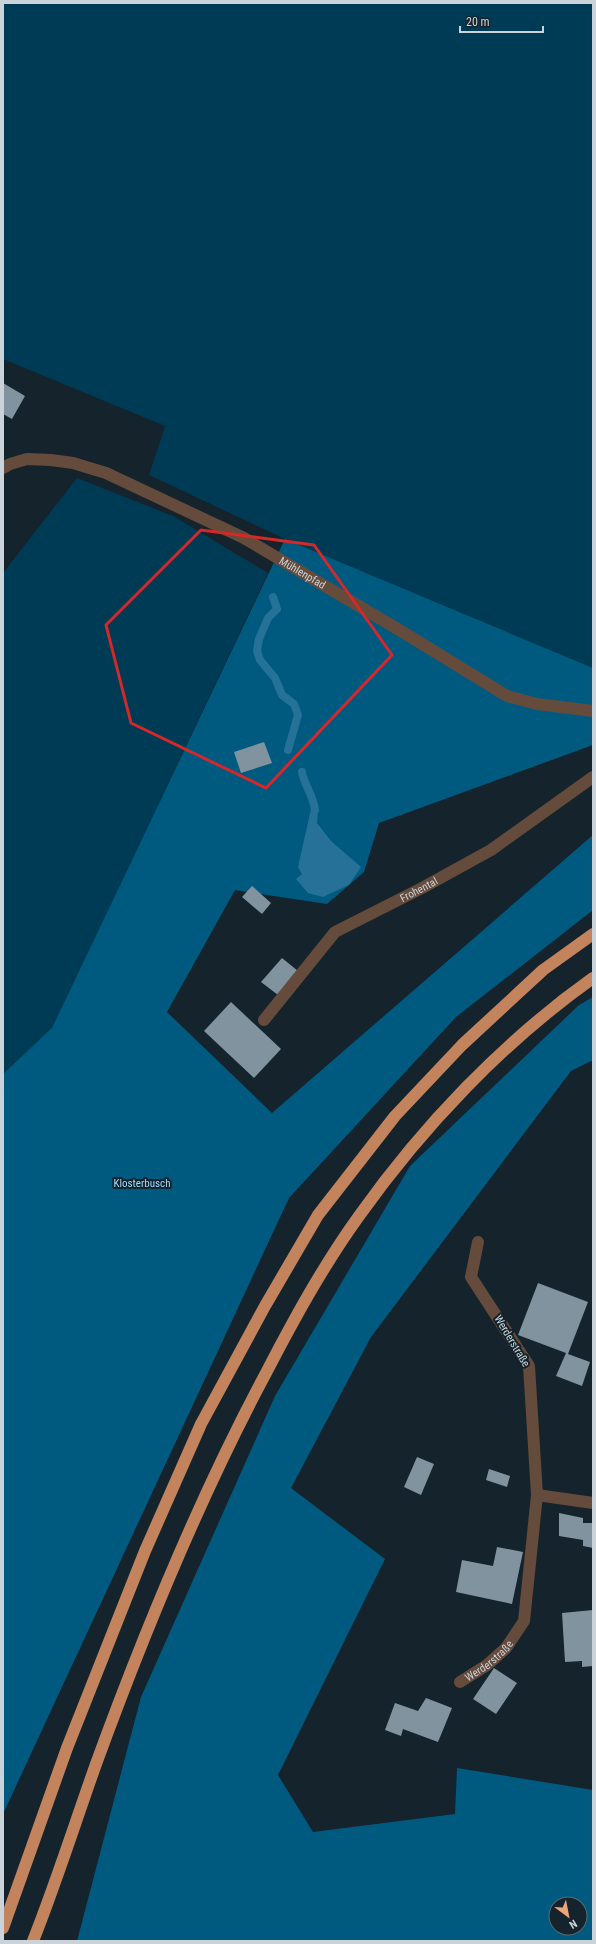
<svg xmlns="http://www.w3.org/2000/svg" width="596" height="1944" font-family="'Roboto Condensed',sans-serif">
	<style>
		.green { fill: #003b56 }
		.forest { fill: #005a80; fill-rule: evenodd }
		.water { fill: #257198 }
		.lines { fill: none; stroke-linecap: round; stroke-linejoin: round }
		.stream { stroke: #257198; stroke-width: 8 }
		.building { fill: #81939f }
		.minor { stroke: #654b3c; stroke-width: 12 }
		.highway { stroke: #c3835d; stroke-width: 12 }
		.marked { fill: none; stroke: #d62828; stroke-width: 3; stroke-linejoin: round }
		.labels { text-anchor: middle; dominant-baseline: central; stroke-width: 4; stroke-linejoin: round; paint-order: stroke }
		.street-label { font-size: 11px; fill: #cad3d9; stroke: #14232c }
		.park-label { font-size: 11px; fill: #a0d8fb; stroke: #14232c }
	</style>
	<rect width="100%" height="100%" fill="#14232c"/>
	<g class="green">
		<path d="M3,3H593V668L285,539L149,475L165,426L3,359Z"/>
		<path d="M77,478L173,516L268,573L52,1029L3,1074V573Z"/>
	</g>
	<g class="forest">
		<path d="M285,539L593,668V745L379,823L364,872L327,904L235,890L167,1012L272,1113L593,835V910L456,1017L289,1198L3,1814V1074L52,1028Z"/>
		<path d="M593,997V1060L571,1071L371,1337L291,1488L385,1559L278,1775L313,1832L455,1814L457,1768L593,1790V1941H77L141,1697L275,1396L410,1166L579,1005ZM556,1904H580V1928H556Z"/>
	</g>
	<path class="water" d="M311,809L318,810L317,823L331,841L361,867L349,885L323,897L308,893L296,879L302,874L298,867Z"/>
	<g class="lines">
		<g class="stream">
			<path d="M273,597L277,609L268,618L259,639L257,651L260,660L275,678L282,695L294,704L298,715L288,750"/>
			<path d="M302,772C304,785 313,794 315,810"/>
		</g>
	</g>
	<g class="building">
		<path d="M3,383L25,396L12,419L3,414Z"/>
		<path d="M264,742L272,763L241,773L234,752Z"/>
		<path d="M252,886L271,903L262,914L242,897Z"/>
		<path d="M282,958L298,971L278,995L261,982Z"/>
		<path d="M231,1002L281,1049L254,1078L204,1031Z"/>
		<path d="M538,1283L588,1302L568,1354L590,1362L582,1386L556,1376L566,1353L518,1335Z"/>
		<path d="M417,1457L434,1464L421,1495L404,1487Z"/>
		<path d="M489,1469L510,1476L507,1487L486,1480Z"/>
		<path d="M559,1513L583,1518V1523H593V1548L583,1546V1540L559,1536Z"/>
		<path d="M497,1547L523,1552L512,1604L456,1592L462,1560L493,1566Z"/>
		<path d="M593,1610V1666L582,1667V1661L565,1662L562,1613Z"/>
		<path d="M494,1668L517,1683L496,1714L473,1699Z"/>
		<path d="M426,1698L452,1708L438,1742L403,1729L401,1736L385,1730L395,1703L418,1711Z"/>
	</g>
	<g class="lines">
		<g class="minor">
			<path id="s1" d="M3,468L10,464L27,459L51,460L73,463L106,473L244,538L401,631L507,696L537,704L593,711"/>
			<path id="s2" d="M264,1020L335,932L422,888L491,850L593,777"/>
			<path d="M537,1495L593,1503"/>
			<path id="s3" d="M460,1682L487,1665L506,1648L524,1621L537,1495L529,1366L471,1277L478,1242"/>
		</g>
		<g class="highway">
			<path d="M3,1928L67,1748L145,1551L201,1424L265,1306L318,1215L395,1116L462,1045L543,970L593,934"/>
			<path d="M33,1941C56,1883 75,1823 96,1764C145,1630 199,1498 266,1373C294,1319 323,1266 359,1216C423,1126 503,1042 593,978"/>
		</g>
	</g>
	<path class="marked" d="M201,530L314,545L392,655L266,788L131,723L106,625Z"/>
	<g class="labels">
		<g class="street-label">
			<text stroke="none"><textPath href="#s1" startOffset="327">Mühlenpfad</textPath></text>
			<text stroke="none"><textPath href="#s2" startOffset="207">Frohental</textPath></text>
			<text transform="translate(512 1341) rotate(59)">Werderstraße</text>
			<text stroke="none"><textPath href="#s3" startOffset="36">Werderstraße</textPath></text>
		</g>
		<g class="park-label">
			<text x="142" y="1183">Klosterbusch</text>
		</g>
	</g>
	<rect width="596" height="1944" fill="none" stroke="#cad3d9" stroke-width="8"/>
	<g transform="translate(568 1916) rotate(148)"><circle r="19" fill="#14232c" stroke="#5d6971"/>
	<path d="M0-3L7 15L0 10L-7 15Z" fill="#efa377"/>
	<text y="-6" font-size="11" font-weight="bold" text-anchor="middle" fill="#cad3d9">N</text>
	</g>
	<path d="M460 26v6h83v-6" fill="none" stroke="#cad3d9" stroke-width="2"/>
	<text x="466" y="26" font-size="12" fill="#cad3d9" stroke="#14232c" stroke-width="3" paint-order="stroke">20 m</text>
</svg>
